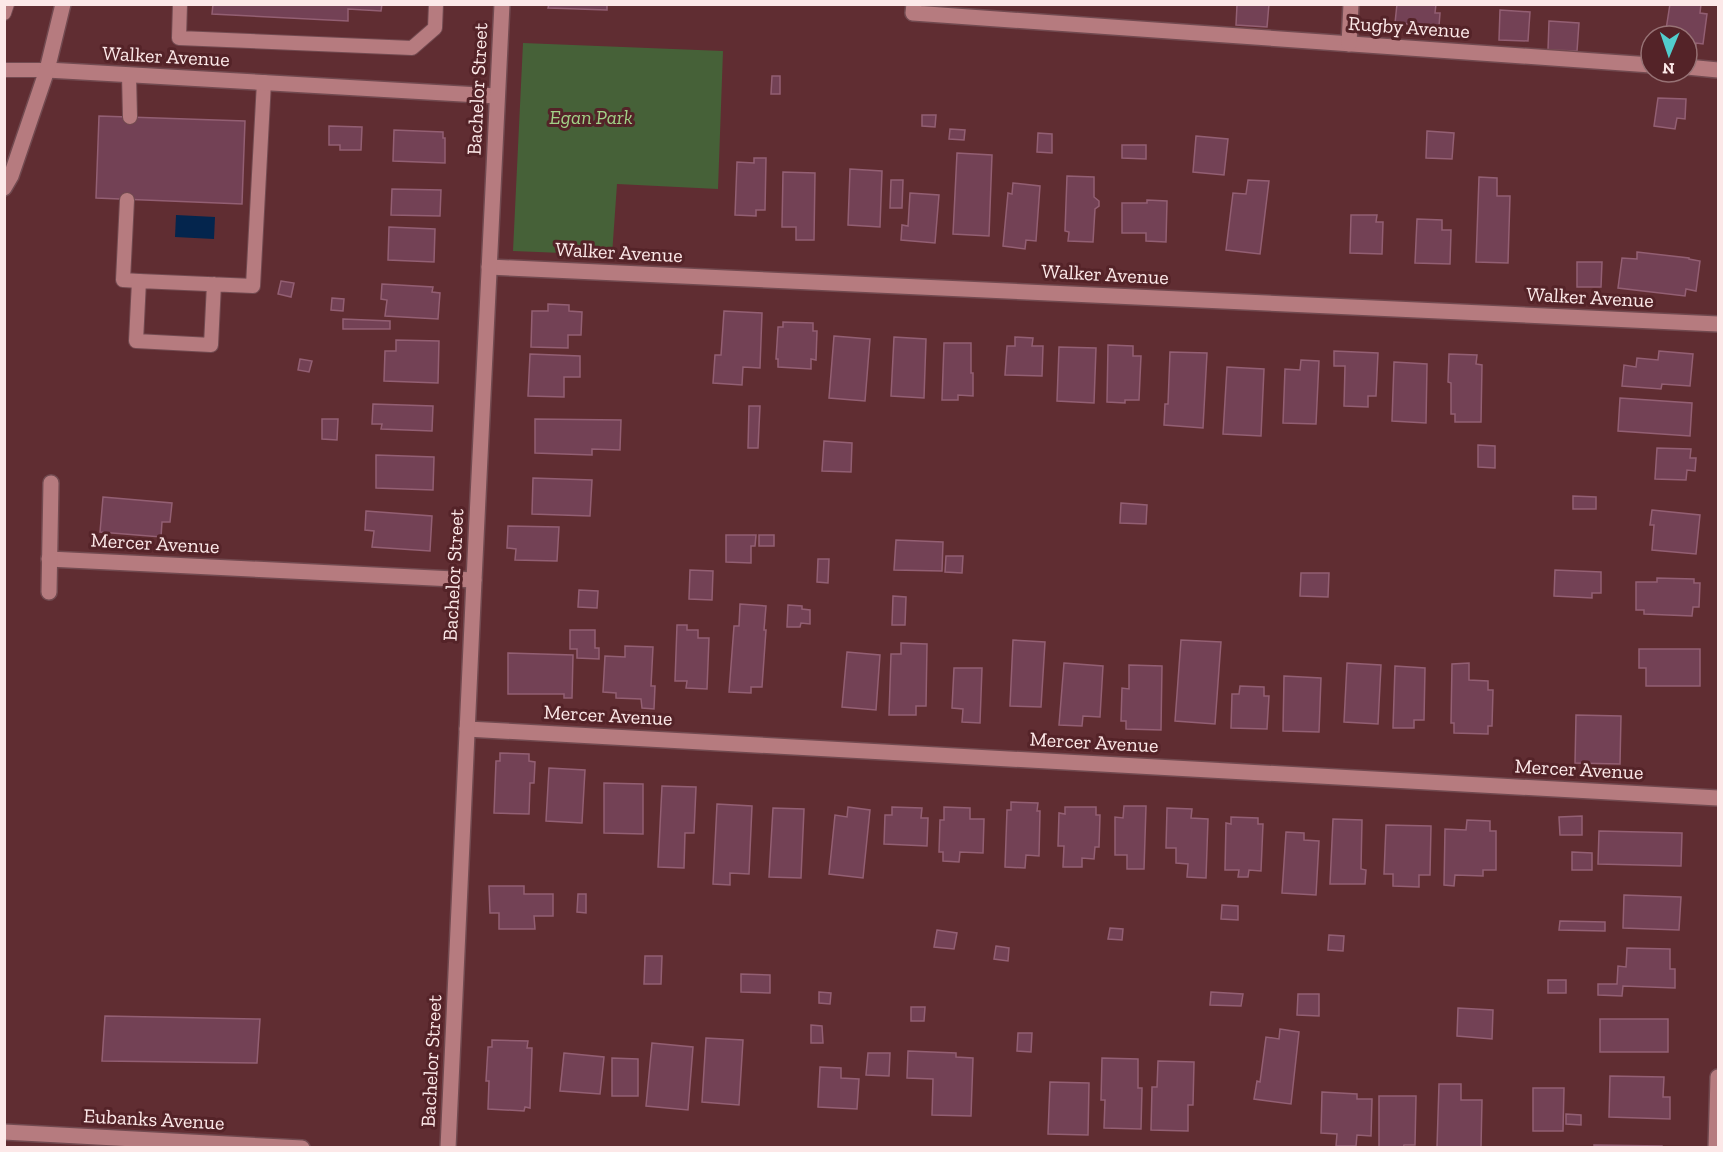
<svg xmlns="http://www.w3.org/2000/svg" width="1723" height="1152" font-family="'Zilla Slab',serif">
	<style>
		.green { fill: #466138 }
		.water { fill: #04254d }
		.building { fill: #734155; stroke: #935f73; stroke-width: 1.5 }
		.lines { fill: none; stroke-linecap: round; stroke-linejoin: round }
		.service-casing { stroke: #724a50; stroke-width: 16 }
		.minor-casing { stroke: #724a50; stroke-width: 18 }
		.secondary-casing { stroke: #724a50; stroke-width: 18 }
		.service { stroke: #b67b7f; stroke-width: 14 }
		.minor { stroke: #b67b7f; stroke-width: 15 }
		.secondary { stroke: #b67b7f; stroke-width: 15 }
		.labels { text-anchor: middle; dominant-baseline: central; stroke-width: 6; stroke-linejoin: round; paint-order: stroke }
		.street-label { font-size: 20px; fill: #fce8e8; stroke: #542328 }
		.park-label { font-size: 20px; font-style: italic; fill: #a2d288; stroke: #542328 }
	</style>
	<rect width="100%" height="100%" fill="#602d32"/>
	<path class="green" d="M523,43L723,51L718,189L617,184L612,255L513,251Z"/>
	<path class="water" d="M176,215L215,217L214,239L175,237Z"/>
	<g class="building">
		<path d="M213,4H382L381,11L348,9V21L212,14Z"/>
		<path d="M549,4H607V10L548,8Z"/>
		<path d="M1269,4L1267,27L1236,25L1237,5H1224Z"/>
		<path d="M1397,4H1436L1435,13H1440L1439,26L1395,23Z"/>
		<path d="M1670,4H1701L1700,13L1707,14L1703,44L1696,43L1695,52L1687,51V36H1665Z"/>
		<path d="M1500,10L1530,12L1528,41L1499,40Z"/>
		<path d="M1549,21L1579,23L1577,51L1548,50Z"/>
		<path d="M772,76H780V94H771Z"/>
		<path d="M1658,98L1686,99L1685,119L1677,118L1675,129L1654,126Z"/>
		<path d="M922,115H936L935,127L922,126Z"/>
		<path d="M99,116L245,121L242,204L96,198Z"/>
		<path d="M329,126L362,127L361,150H340V145H329Z"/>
		<path d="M950,129L965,130L964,140L949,139Z"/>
		<path d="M394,130L443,132V138H445V163L393,161Z"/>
		<path d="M1427,131L1454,133L1452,159L1426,158Z"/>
		<path d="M1038,133L1052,134V153L1037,152Z"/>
		<path d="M1196,136L1228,139L1224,175L1193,172Z"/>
		<path d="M1122,145H1146V159L1122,158Z"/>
		<path d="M957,153L992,155L989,236L953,234Z"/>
		<path d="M754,158H766L765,210H756V216L735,215L737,162L754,163Z"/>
		<path d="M850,169L882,171L880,227L848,225Z"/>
		<path d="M783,172L815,173L814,240H796V227H782Z"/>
		<path d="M1067,176L1094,177V197L1099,201V206L1095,209L1093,242L1068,241L1069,232L1065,231Z"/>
		<path d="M1479,177L1497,178V196H1510L1508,263L1476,262Z"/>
		<path d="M891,180H903L902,208H890Z"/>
		<path d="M1248,180L1269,181L1260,254L1226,250L1233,193L1246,194Z"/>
		<path d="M1013,183L1040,186L1036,241L1026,240L1025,249L1003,246L1008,193L1012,194Z"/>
		<path d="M392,189L441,190L440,216L391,215Z"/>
		<path d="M910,193L939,195L935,243L901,240L902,225L908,226Z"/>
		<path d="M1147,200L1167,201L1166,242L1146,241V233H1122V203H1147Z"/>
		<path d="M1351,215H1377L1376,222H1383L1382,254L1350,253Z"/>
		<path d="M1417,219L1442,220V230H1451L1450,264L1415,263Z"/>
		<path d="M389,227L435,229L434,262L388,260Z"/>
		<path d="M1637,252L1689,258V259L1700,261L1696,291L1686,289L1685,296L1618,288L1622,258L1637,259Z"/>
		<path d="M1577,262H1602L1601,287H1577Z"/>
		<path d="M281,281L294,283L291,297L278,294Z"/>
		<path d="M382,284L433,287L432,292L440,293L438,319L385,316L387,300L381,299Z"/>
		<path d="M332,298L344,299L343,311L331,310Z"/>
		<path d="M548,304L569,305V311L582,312L581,335H568V348L531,347L532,311H548Z"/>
		<path d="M724,311L762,313L760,368L743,367L742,385L713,383L715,355H721Z"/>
		<path d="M343,319L390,321V329H343Z"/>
		<path d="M783,322L813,323V331H817L816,360L811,359V369L778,367V359H776L778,327H783Z"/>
		<path d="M834,336L870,339L865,401L829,398Z"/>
		<path d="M894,337L926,339L924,398L891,396Z"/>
		<path d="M1015,337L1033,338L1032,346H1043L1042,376L1005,375L1007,346H1015Z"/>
		<path d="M396,340L439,341L438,383L384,381L385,351H396Z"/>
		<path d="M944,343H971V373H973V396L958,395V400H942Z"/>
		<path d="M1108,345L1133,346V356H1141L1139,400H1125V403L1107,402Z"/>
		<path d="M1059,347L1096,348L1094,403L1057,401Z"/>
		<path d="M1334,351L1378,353L1376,396H1368V407L1344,406L1345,366H1334Z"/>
		<path d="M1659,351L1693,354L1690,386L1662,384L1661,389L1622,386L1624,365L1636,367L1637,358L1658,360Z"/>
		<path d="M1170,352L1207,353L1203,428L1164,425L1165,404H1168Z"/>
		<path d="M530,354L580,356V377H564V397L528,396Z"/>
		<path d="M1449,354L1477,355L1476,364L1482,365L1481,422H1455V414H1451V383L1448,382Z"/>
		<path d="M300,359L312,361L309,372L298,370Z"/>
		<path d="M1301,360L1319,361L1316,424L1283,423L1285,369L1300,370Z"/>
		<path d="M1394,362L1427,364L1426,423L1392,421Z"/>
		<path d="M1227,367L1264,369L1261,436L1223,434Z"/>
		<path d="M1620,398L1692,403L1690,436L1618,431Z"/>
		<path d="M373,404L433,406L432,431L381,429L382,424H372Z"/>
		<path d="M749,406H760L758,448H748Z"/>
		<path d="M322,419H338L337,440L322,439Z"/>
		<path d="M535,419L621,420L620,450L592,449V455L535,453Z"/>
		<path d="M824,441L852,443L851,472L822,471Z"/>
		<path d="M1478,445L1495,446V468L1478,467Z"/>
		<path d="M1657,448L1691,449L1690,458H1696L1695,471L1687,470L1686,480L1655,479Z"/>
		<path d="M376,455L434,457L433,490L376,488Z"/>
		<path d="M533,478L592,480L590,516L532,514Z"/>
		<path d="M1573,496L1596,497V509H1573Z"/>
		<path d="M103,497L172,503L170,522H162L161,537L100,532Z"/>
		<path d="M1121,503L1147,505L1146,524L1120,523Z"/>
		<path d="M1652,510L1700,515L1696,554L1652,550L1654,525H1650Z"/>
		<path d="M366,511L432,516L430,551L372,547L374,531L365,530Z"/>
		<path d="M508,526L559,527L557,561L515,560L516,549L507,548Z"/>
		<path d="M726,535H756L755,546H751V563L726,562Z"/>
		<rect x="759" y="535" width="15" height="11"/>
		<path d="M896,540L943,542L942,571L894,570Z"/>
		<path d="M946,556H963L962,573L945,572Z"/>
		<path d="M818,559H829L828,583L817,582Z"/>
		<path d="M690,570L713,571L712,600L689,599Z"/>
		<path d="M1555,570L1601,572V593H1592V598L1554,596Z"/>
		<path d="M1301,573H1329L1328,597L1300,596Z"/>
		<path d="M1657,578L1694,579V583H1700L1699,607H1693L1692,616L1644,614V610H1636V582H1657Z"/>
		<path d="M579,590L598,591L597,608L578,607Z"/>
		<path d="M893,596L906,597L905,625H892Z"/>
		<path d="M740,604L766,606L764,630H766L762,687H751V693L729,692L734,626H739Z"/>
		<path d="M788,605L802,606V609L810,610V624L801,623L800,627H787Z"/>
		<path d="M677,625H687V630H698V638H709L707,689L686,688L687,681H675Z"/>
		<path d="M570,630H595V648H599V659L577,658V649H570Z"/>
		<path d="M1013,640L1045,642L1041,707L1010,706Z"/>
		<path d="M1181,640L1221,642L1215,724L1175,721Z"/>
		<path d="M901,643L927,644L926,706H916V715H889L891,654H901Z"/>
		<path d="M625,646L653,647L651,686H655L654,709L642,708L641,699L616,698V693L603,692L605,656L625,657Z"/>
		<path d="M1639,649H1700V686H1646V668H1639Z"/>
		<path d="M847,652L880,655L876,710L842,707Z"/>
		<path d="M508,653L573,655L572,698H564V694H508Z"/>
		<path d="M1064,663L1103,666L1100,717L1083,716L1082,726L1059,725Z"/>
		<path d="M1347,663L1381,665L1378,724L1344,722Z"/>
		<path d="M1469,663V680L1488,681V690H1493L1492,726H1488V734L1454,733V723H1451L1452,664Z"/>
		<path d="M1129,665L1162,666L1161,730L1126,729V721H1121L1122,688L1129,689Z"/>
		<path d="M1395,666L1425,668L1424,720H1414V728H1393Z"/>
		<path d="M954,668H982L980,723L962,722L963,709L952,708Z"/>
		<path d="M1284,676L1321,678L1319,732L1283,731Z"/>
		<path d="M1240,686L1264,687V696H1269L1267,729L1231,728L1232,694H1239Z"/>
		<path d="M1576,715L1621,716L1620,764L1575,763Z"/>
		<path d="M500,753L529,754V761L535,762L534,783H530L529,814L494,813L496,761H500Z"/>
		<path d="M549,768L585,770L582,823L546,821Z"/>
		<path d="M604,783L643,784V834L604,833Z"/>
		<path d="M662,786L696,787L694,833H685L684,868L658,867Z"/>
		<path d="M1011,802L1038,803L1037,811H1040L1039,856L1026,855L1025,868L1005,867L1007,810H1011Z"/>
		<path d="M717,804L752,806L749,874L730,873V885L713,884Z"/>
		<path d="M1124,806H1146L1144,869H1127V855H1115V817L1123,818Z"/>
		<path d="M848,807L870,810L863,878L829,874L835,815L847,817Z"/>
		<path d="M892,807L922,808L921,818H928L927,846L884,844L885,815H892Z"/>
		<path d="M944,807L970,808V819H984L983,853L960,852L959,862L943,861V852H939L940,820H944Z"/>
		<path d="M1065,807H1096V815H1100L1099,847H1095L1094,859L1082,858V867H1063L1064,846H1058L1059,813L1065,814Z"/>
		<path d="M773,808L804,809L801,878L769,877Z"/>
		<path d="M1167,808L1192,809L1191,818L1208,819L1206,878L1187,877L1188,864L1176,863V848H1166Z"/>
		<path d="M1582,816V835H1560L1559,817Z"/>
		<path d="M1231,817L1258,818V824H1263L1261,871L1249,870L1248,877H1238L1239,870H1225L1226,823L1231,824Z"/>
		<path d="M1333,819L1362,820L1361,869L1366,870L1365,884H1330Z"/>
		<path d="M1467,820L1490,821V831H1496V870H1483V876L1455,875L1454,886L1444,885L1445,829L1466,830Z"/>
		<path d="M1386,825L1431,826L1430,875H1419V887L1393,886V874H1384Z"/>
		<path d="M1599,831L1682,833L1681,866L1598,864Z"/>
		<path d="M1286,832L1304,833V840L1319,841L1316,895L1282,893Z"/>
		<path d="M1572,852L1592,853V870H1572Z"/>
		<path d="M489,886H524V894H553V916H534L535,929H499V913H490Z"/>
		<path d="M578,894H586V913L577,912Z"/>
		<path d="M1624,895L1681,897L1679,930L1623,928Z"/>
		<path d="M1222,905L1238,906V920L1221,919Z"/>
		<path d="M1560,921L1605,922V931L1559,930Z"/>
		<path d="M1110,928L1123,929L1122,940L1108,939Z"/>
		<path d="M937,930L957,933L954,949L934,947Z"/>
		<path d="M1329,935L1344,936L1343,951L1328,950Z"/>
		<path d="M996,946L1009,948L1008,961L994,959Z"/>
		<path d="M1627,948L1670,949V969H1675V988L1623,986L1622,996L1598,995V984H1617L1618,966L1626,967Z"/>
		<path d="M645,956H662L661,984H644Z"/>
		<path d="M741,974L770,975V993L741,992Z"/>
		<rect x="1548" y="980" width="18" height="13"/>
		<path d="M819,992L831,993L830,1004L819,1003Z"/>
		<path d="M1211,992L1243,994L1241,1006L1210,1005Z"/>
		<path d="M1298,994H1319V1016L1297,1015Z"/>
		<path d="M911,1007H925L924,1021H911Z"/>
		<path d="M1458,1008L1493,1010L1492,1039L1457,1036Z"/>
		<path d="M105,1016L260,1019L257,1063L102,1061Z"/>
		<rect x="1600" y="1019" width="68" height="33"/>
		<path d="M811,1025L822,1026L823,1043H811Z"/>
		<path d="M1280,1029L1299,1032L1291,1104L1254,1099L1257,1081L1260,1082L1266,1037L1279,1039Z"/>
		<path d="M1018,1033H1032L1031,1052L1017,1051Z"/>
		<path d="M706,1038L743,1040L739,1105L702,1102Z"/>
		<path d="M492,1040L528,1041L527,1048H532L530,1108L525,1107L524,1111L488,1109L489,1081H486L488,1047H492Z"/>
		<path d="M652,1043L693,1047L688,1110L646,1106Z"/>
		<path d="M908,1051L956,1053V1057L973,1058L971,1116L932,1115L933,1079L907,1078Z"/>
		<path d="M564,1053L604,1057L600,1094L560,1091Z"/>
		<path d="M868,1053H890L889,1076L866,1075Z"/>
		<path d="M612,1058L638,1059V1096H612Z"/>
		<path d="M1102,1058L1138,1059V1088H1142L1141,1129L1104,1128L1105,1100H1101Z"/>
		<path d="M1158,1061L1194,1062L1193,1105H1188V1131L1151,1130L1152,1087H1157Z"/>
		<path d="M820,1067L841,1068V1078L859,1079L857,1109L818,1107Z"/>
		<path d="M1610,1076L1664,1077L1663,1097H1670V1119L1609,1117Z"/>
		<path d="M1050,1082L1089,1083L1088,1135L1048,1134Z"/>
		<path d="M1439,1084H1461V1100H1482L1481,1148L1437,1147Z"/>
		<path d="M1533,1088H1564L1563,1131H1533Z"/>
		<path d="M1322,1092L1357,1094V1099H1372L1371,1136L1357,1135L1356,1146H1336L1337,1134L1321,1133Z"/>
		<path d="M1379,1096H1416L1415,1145H1404L1403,1148H1379Z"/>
		<path d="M1566,1114L1581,1115V1125L1566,1124Z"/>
		<path d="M1594,1145L1662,1146V1148H1594Z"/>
	</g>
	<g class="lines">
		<g class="service-casing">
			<g id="service">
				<path d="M180,4L179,38L412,48L435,28L436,4"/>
				<path d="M4,13L7,4"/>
				<path d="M4,70H47"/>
				<path d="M129,75L130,117"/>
				<path d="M127,200L123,280L139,281"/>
				<path d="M214,284L211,345L136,341L139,281L253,286L264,82"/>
			</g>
		</g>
		<g class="minor-casing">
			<g id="minor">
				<path d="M914,4L913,13L1651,65"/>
				<path d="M1349,44L1351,4"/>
				<path d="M1687,67L1718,70"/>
				<path d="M47,70L497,96"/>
				<path d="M489,267L1718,324"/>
				<path d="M49,559L474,580"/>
				<path d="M49,592L51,483"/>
				<path d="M467,729L1718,798"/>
				<path d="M4,1132L302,1148"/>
				<path d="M448,1148L474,580L502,4"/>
				<path d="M1716,1148L1718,1077"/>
			</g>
		</g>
		<g class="secondary-casing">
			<path id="secondary" d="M4,188L11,176L47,70L63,4"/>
		</g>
		<use href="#service" class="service"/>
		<use href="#minor" class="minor"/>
		<use href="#secondary" class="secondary"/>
	</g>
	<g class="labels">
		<g class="street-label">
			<text transform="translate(1409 27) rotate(4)">Rugby Avenue</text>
			<text transform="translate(166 56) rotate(3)">Walker Avenue</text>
			<text transform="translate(477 89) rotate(-87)">Bachelor Street</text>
			<text transform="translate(619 252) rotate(3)">Walker Avenue</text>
			<text transform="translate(1105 274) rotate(3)">Walker Avenue</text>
			<text transform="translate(1590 297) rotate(3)">Walker Avenue</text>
			<text transform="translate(155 543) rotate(3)">Mercer Avenue</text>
			<text transform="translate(453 575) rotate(-87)">Bachelor Street</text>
			<text transform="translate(608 715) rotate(3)">Mercer Avenue</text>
			<text transform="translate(1094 742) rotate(3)">Mercer Avenue</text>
			<text transform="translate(1579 769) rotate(3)">Mercer Avenue</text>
			<text transform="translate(431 1061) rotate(-87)">Bachelor Street</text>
			<text transform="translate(154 1119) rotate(3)">Eubanks Avenue</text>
		</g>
		<g class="park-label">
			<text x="591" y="117">Egan Park</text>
		</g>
	</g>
	<rect width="1723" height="1152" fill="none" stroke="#fce8e8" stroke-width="12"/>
	<g transform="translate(1669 54) rotate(182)"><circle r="28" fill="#542328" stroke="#977275" stroke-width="1.5"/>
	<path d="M0-4.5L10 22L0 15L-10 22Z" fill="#52cdcd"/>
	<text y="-9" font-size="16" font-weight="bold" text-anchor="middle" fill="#fce8e8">N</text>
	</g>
</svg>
